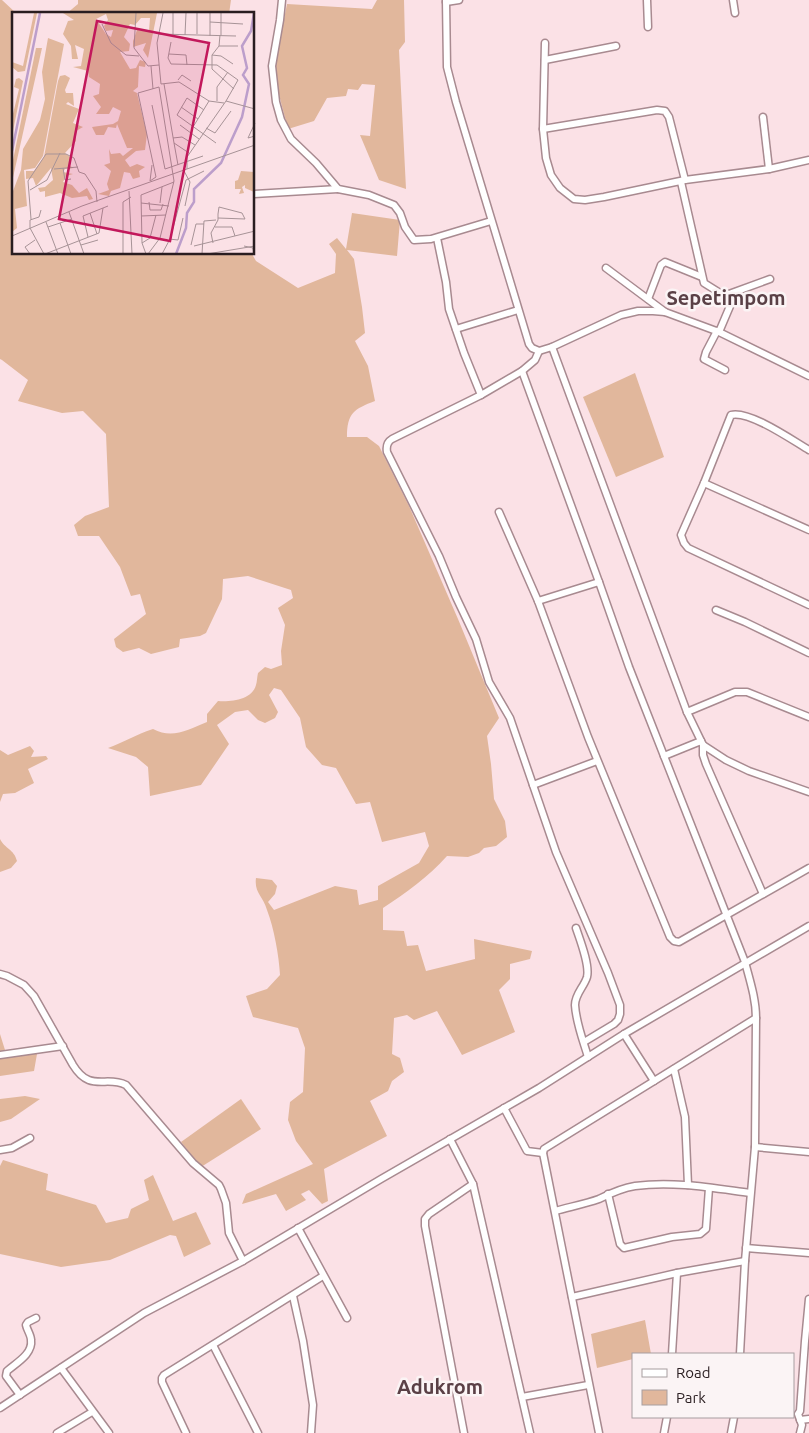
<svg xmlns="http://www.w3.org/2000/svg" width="809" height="1433" font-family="Ubuntu,sans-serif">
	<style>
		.green { fill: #e1b79c }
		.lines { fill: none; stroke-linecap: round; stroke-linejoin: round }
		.minor-casing { stroke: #a88a90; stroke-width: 9 }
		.minor { stroke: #fff; stroke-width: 6 }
		.labels { text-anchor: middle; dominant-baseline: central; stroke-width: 5; stroke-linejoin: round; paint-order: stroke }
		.district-label { font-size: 20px; font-weight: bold; fill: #5a4046; stroke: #fbf4f5 }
		.inset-river { fill: none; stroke: #bc9ecb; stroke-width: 2.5 }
		.inset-road { fill: none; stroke: #a79397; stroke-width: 1 }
		.view { fill: #c2185b; fill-opacity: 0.15; stroke: #c2185b; stroke-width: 2.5 }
		.inset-edge { fill: none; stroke: #291d20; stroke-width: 2.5 }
	</style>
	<rect width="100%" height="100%" fill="#fbe1e6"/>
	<g class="green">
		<path d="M0,0H2L17,14H14V254H252L256,261L298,288L335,273L336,254L329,244L337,238L346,249L352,213L400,220L397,256L347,250L354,259L362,307L365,333L355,341L368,366L375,401C354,409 347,413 347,437H367L379,446L409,506L458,619L499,718L487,736L491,764L494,799L505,821L507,837L496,846L484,848L479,853L468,857L447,856C428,877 406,893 383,908V930L404,931L407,946L418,945L426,971L475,959L474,939L532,951L530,959L510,964V979L499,990L515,1032L462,1055L437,1011L414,1020L407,1015L394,1018L392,1054L400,1058L404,1072L392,1081L388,1091L370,1101L387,1136L324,1169L328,1201L322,1204L309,1190L301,1194L306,1200L286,1211L276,1194L242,1204L246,1194L313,1164L296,1141L288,1120L290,1102L303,1092L305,1048L298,1028L253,1017L246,996L267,989L280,975C279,956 274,928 267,910C263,896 254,893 256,878L272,880L277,886L275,894L268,902L274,910L335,886L357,890L359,905L378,900V886L419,863L429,846L425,832L382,842L370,802L356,804L336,768L322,765L306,747L300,718L281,690L274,688L269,695L278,712L275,718L265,723L258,720L248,710L235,712L217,725L229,744L201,785L150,796L148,767L136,757L108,748C124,742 137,734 153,729C172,739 188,730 207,722V714L218,701C231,702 252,700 256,685C257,682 257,677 258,673L265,667L271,669L282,665L281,651L285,625L278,608L293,598L291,590L248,576L223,579L222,599L206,633L200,636L180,639L179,647L151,654L139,648L123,652L116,647L114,639L146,614L140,594L131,596L120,567L99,536H78L74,525L85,516L109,507L106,434L83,411L62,413L18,401L28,380L2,360L0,359Z"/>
		<path d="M78,0H231L229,14H66L78,4Z"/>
		<path d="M377,0H404L405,42L399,50L406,189L379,180L360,135L370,136L375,85L362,84L358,90L348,89L346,96L327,98L314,121L288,129L278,91L275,64L287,4L372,9Z"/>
		<path d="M635,373L664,457L616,477L583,397Z"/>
		<path d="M30,746L34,751L31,757L46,756L48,759L28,769L34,783L15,793L3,794L0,802V750L8,755Z"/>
		<path d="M0,839C5,849 14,849 17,861L11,868L0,872Z"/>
		<path d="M0,1034L5,1050L37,1054L34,1071L0,1076Z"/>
		<path d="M25,1096L40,1099L11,1119L0,1122V1099Z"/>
		<path d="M241,1099L261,1129L201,1167L181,1142Z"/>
		<path d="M3,1160L48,1174L46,1190L96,1205L106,1223L128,1218L131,1209L149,1200L144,1180L153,1175L173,1221L196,1212L211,1244L184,1257L176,1236L170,1235L110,1260L61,1267L0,1254V1166Z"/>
		<path d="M645,1320L651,1354H633V1359L597,1368L591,1334Z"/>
	</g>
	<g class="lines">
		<g class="minor-casing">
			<g id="minor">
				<path d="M282,0L280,20L272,66L276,102L281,120L291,139L316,163L338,189L369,195L394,205L400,213L405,227L414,240L431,239L491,221"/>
				<path d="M446,0L447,67L456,102L529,344L532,348L539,351L552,347L621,315L638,311H653L665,312L719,332L809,376"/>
				<path d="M647,0L648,27"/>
				<path d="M733,0L735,13"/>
				<path d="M446,2L459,0"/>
				<path d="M545,43L543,129L546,158L551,175L560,188L574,199L585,200L604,197L685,180L769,169L809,160"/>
				<path d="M545,60L616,46"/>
				<path d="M763,117L769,169"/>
				<path d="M543,129L657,110L665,111L669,117L685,180"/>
				<path d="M681,182L704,283L720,293L729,294L770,279"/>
				<path d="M254,194L338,189"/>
				<path d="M437,238L446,282L449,309L464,353L481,395"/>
				<path d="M606,268L665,312"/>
				<path d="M648,299L661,265L665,262L702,277"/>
				<path d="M456,329L518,310"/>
				<path d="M717,331L706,352L704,359L725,370"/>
				<path d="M719,332L736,292"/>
				<path d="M552,347L687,712L703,745L726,760L749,771L809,792"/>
				<path d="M539,351L535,360L522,371L481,395L392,439C387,442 386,446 387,452L439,556L456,597L476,639L489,682L510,718L556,852L608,973L620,1005V1014L618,1020L614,1024L584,1042"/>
				<path d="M522,371L599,582L629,667L745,962C750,981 756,999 756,1018L755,1147L745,1261L740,1354"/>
				<path d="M809,450C792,440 749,410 731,415L704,483L681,535L684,543L688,548L809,605"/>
				<path d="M704,483L809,530"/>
				<path d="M499,512L538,601L588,737L670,937L674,941L679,942L809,868"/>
				<path d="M538,601L599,582"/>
				<path d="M716,610L745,622L809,653"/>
				<path d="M687,712L735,692H747L809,717"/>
				<path d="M703,745V755L706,764L763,894"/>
				<path d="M664,756L701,741"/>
				<path d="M533,785L597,761"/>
				<path d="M576,928C580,940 590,965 587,977C584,987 575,994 575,1005C576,1023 583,1040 588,1057"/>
				<path d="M0,974L7,976L24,985L34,996L73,1065C90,1093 106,1075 126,1085L193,1163L219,1185L221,1189L226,1203L229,1233L243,1261"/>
				<path d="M624,1034L654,1081"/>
				<path d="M0,1055L63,1046"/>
				<path d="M674,1069L685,1117L688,1185"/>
				<path d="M504,1108L527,1151L543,1153"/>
				<path d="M450,1139L473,1184L530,1433"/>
				<path d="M755,1147L809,1152"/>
				<path d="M0,1150L12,1148L30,1138"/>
				<path d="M608,1194L620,1244L624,1248L672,1237L700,1234L706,1229L709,1188"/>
				<path d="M555,1211C569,1207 585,1204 599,1199C611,1193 622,1188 635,1186C674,1181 712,1188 750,1193"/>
				<path d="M298,1228L347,1318"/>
				<path d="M746,1248L809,1253"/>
				<path d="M293,1296L303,1341L313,1405L311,1433"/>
				<path d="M572,1297L677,1273L745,1261"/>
				<path d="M213,1345L258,1433"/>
				<path d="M672,1354L677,1273"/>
				<path d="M61,1368L109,1433"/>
				<path d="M20,1395L6,1376L7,1371C16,1363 33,1354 31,1340C31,1335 27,1330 26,1325L28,1322L36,1318"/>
				<path d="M522,1397L588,1385"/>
				<path d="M0,1408L144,1313L243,1261L381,1179L539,1088L624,1034L809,926"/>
				<path d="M800,1420L809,1419"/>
				<path d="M57,1433L92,1412"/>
				<path d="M186,1433L162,1382V1378L164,1375L323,1276"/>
				<path d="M464,1433L425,1226V1219L429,1214L473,1184"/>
				<path d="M599,1433L543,1153L544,1149L756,1018"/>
				<path d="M664,1433L667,1417"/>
				<path d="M731,1433L734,1417"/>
				<path d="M800,1433L802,1425L798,1414L800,1411L805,1341L809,1299"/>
			</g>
		</g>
		<use href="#minor" class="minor"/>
	</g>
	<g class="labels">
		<g class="district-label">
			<text x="726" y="297">Sepetimpom</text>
			<text x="440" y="1386">Adukrom</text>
		</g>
	</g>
	<g transform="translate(12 12)">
		<rect width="242" height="242" fill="#fbe1e6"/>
		<path d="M22,1H25L13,59L6,60L0,55V50L11,54ZM51,1H145L136,46L131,38L134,31L121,35V29L125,18L137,19L138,6H129L123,13L118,12L112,25L118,32L117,39L108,40L118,57L124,56L128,48L134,50L133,55L127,54L126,75L121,79L125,81L135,122L133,138L124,139L113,148L118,155L125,152L133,155L127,159L128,165L121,167L118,161L112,160L108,176L99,179L97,184L86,182L97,178L95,172L99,159L92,153L98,151L97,137L99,142L108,141L111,144L121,136H115L105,112L104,116L96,115L92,123H84L80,115L101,112L106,109L109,99L101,95L97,102H84L89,95L81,84L87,82L88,72L77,65L76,59L61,55L69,54L72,37L63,33L66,47H60L59,34L51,22L56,9L62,8ZM94,2L96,8L92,14L94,19L101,18L99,25L94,22L84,7ZM36,26L52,32L31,144L23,156L12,158L15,194L3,197L5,216L0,220L1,179L9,158L11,137L28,108L33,87L30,60ZM24,36H30L0,170V153ZM53,63L58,66L53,78L54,81H61L62,94L56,90L54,92L67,97L61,111L71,115L64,119V129L53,141L58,145V154L62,156L53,157L51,160L61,162L54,164L51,170L60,173L67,181L75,176L81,187L77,188L75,184L60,186L48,181L33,185V179L28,180L26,176L33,175L41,168L39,156L24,174L21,166L14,167V159H22L32,145L46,69L48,64ZM7,66L11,69L0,124V106L7,77L2,75L4,67ZM229,159L242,160V180L233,176V173L230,175L232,181L227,182L229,177H223V169L226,168Z" fill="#e1b79c" fill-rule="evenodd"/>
		<path class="inset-river" d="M0,139L28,1M164,242L174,216L175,201L182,190V177L209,151L230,105L237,72L231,63L235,56L230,34L239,19L242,1"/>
		<path class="inset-road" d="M124,1L122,36L136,54L147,53M151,1L145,31L149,72L167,70L197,89L212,91M161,1V23M198,1V24M209,1V23M198,10L231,12M90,12L99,31L114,43L127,44M147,22L224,24M185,22V1M173,23L174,1M208,23L207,34L200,43V57L222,77M159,30L156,46L159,52L205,53L226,68L214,89M207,34H226M157,42L174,43L175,53M200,43L209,44L221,52M139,54L141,77M166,68L170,63L179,69M152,72L162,131L177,141M205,89V75L216,60M140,93L153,157L191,144M169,95L186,107M192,98L175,86L165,103L204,131M243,111L236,126L243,124M168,113L187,127M181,115L197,89M194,116L203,121L219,99M161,126L170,125L183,133M162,131L166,153M51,156L53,168L59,167M42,157L66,155M175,157V145L214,89L243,97M172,159L178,170L173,194M138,169L144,165L126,81L147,75M138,169L140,153M18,178L35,168L48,141M117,179L120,242M137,190L138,198H149L151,192M129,191L157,194M148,191L150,175M57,200L72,242M78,201L85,222M129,204L154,203M19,207L16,169L34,142H54L62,146L67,160L73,162L84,179L85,190M34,210L46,242M48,211L59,242M36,215L60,207M203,215H220L223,224M18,216L32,242M18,216V208L27,205L29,198M0,224L70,194L243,133M76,225L71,204L96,194M157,227L166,228L171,206M130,231L138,226L144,203M201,231L199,221L206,208V202L207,195L230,201L233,207L206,206M69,233L86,228M179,233L184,212H192M182,234L243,219M232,234L241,236L242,242M18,242L13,235L23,228M33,242L87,221L91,196M111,242V190L119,185M134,242L130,231L129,183L162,170M136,242L148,226L162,169L147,75M150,242L158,227L174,168L192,159M190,242L192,209L204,208M195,242L243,234"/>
		<path class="view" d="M85,9L197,31L158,229L47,207Z"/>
		<rect width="242" height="242" class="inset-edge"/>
	</g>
	<rect x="632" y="1353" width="162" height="65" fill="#fbf4f5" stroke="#a79ea0"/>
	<rect x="642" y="1369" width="25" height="8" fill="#ffffff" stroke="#a79ea0"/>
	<text x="676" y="1378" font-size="15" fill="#291d20">Road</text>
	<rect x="642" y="1390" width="25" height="15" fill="#e1b79c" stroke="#a79ea0"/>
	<text x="676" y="1403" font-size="15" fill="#291d20">Park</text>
</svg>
